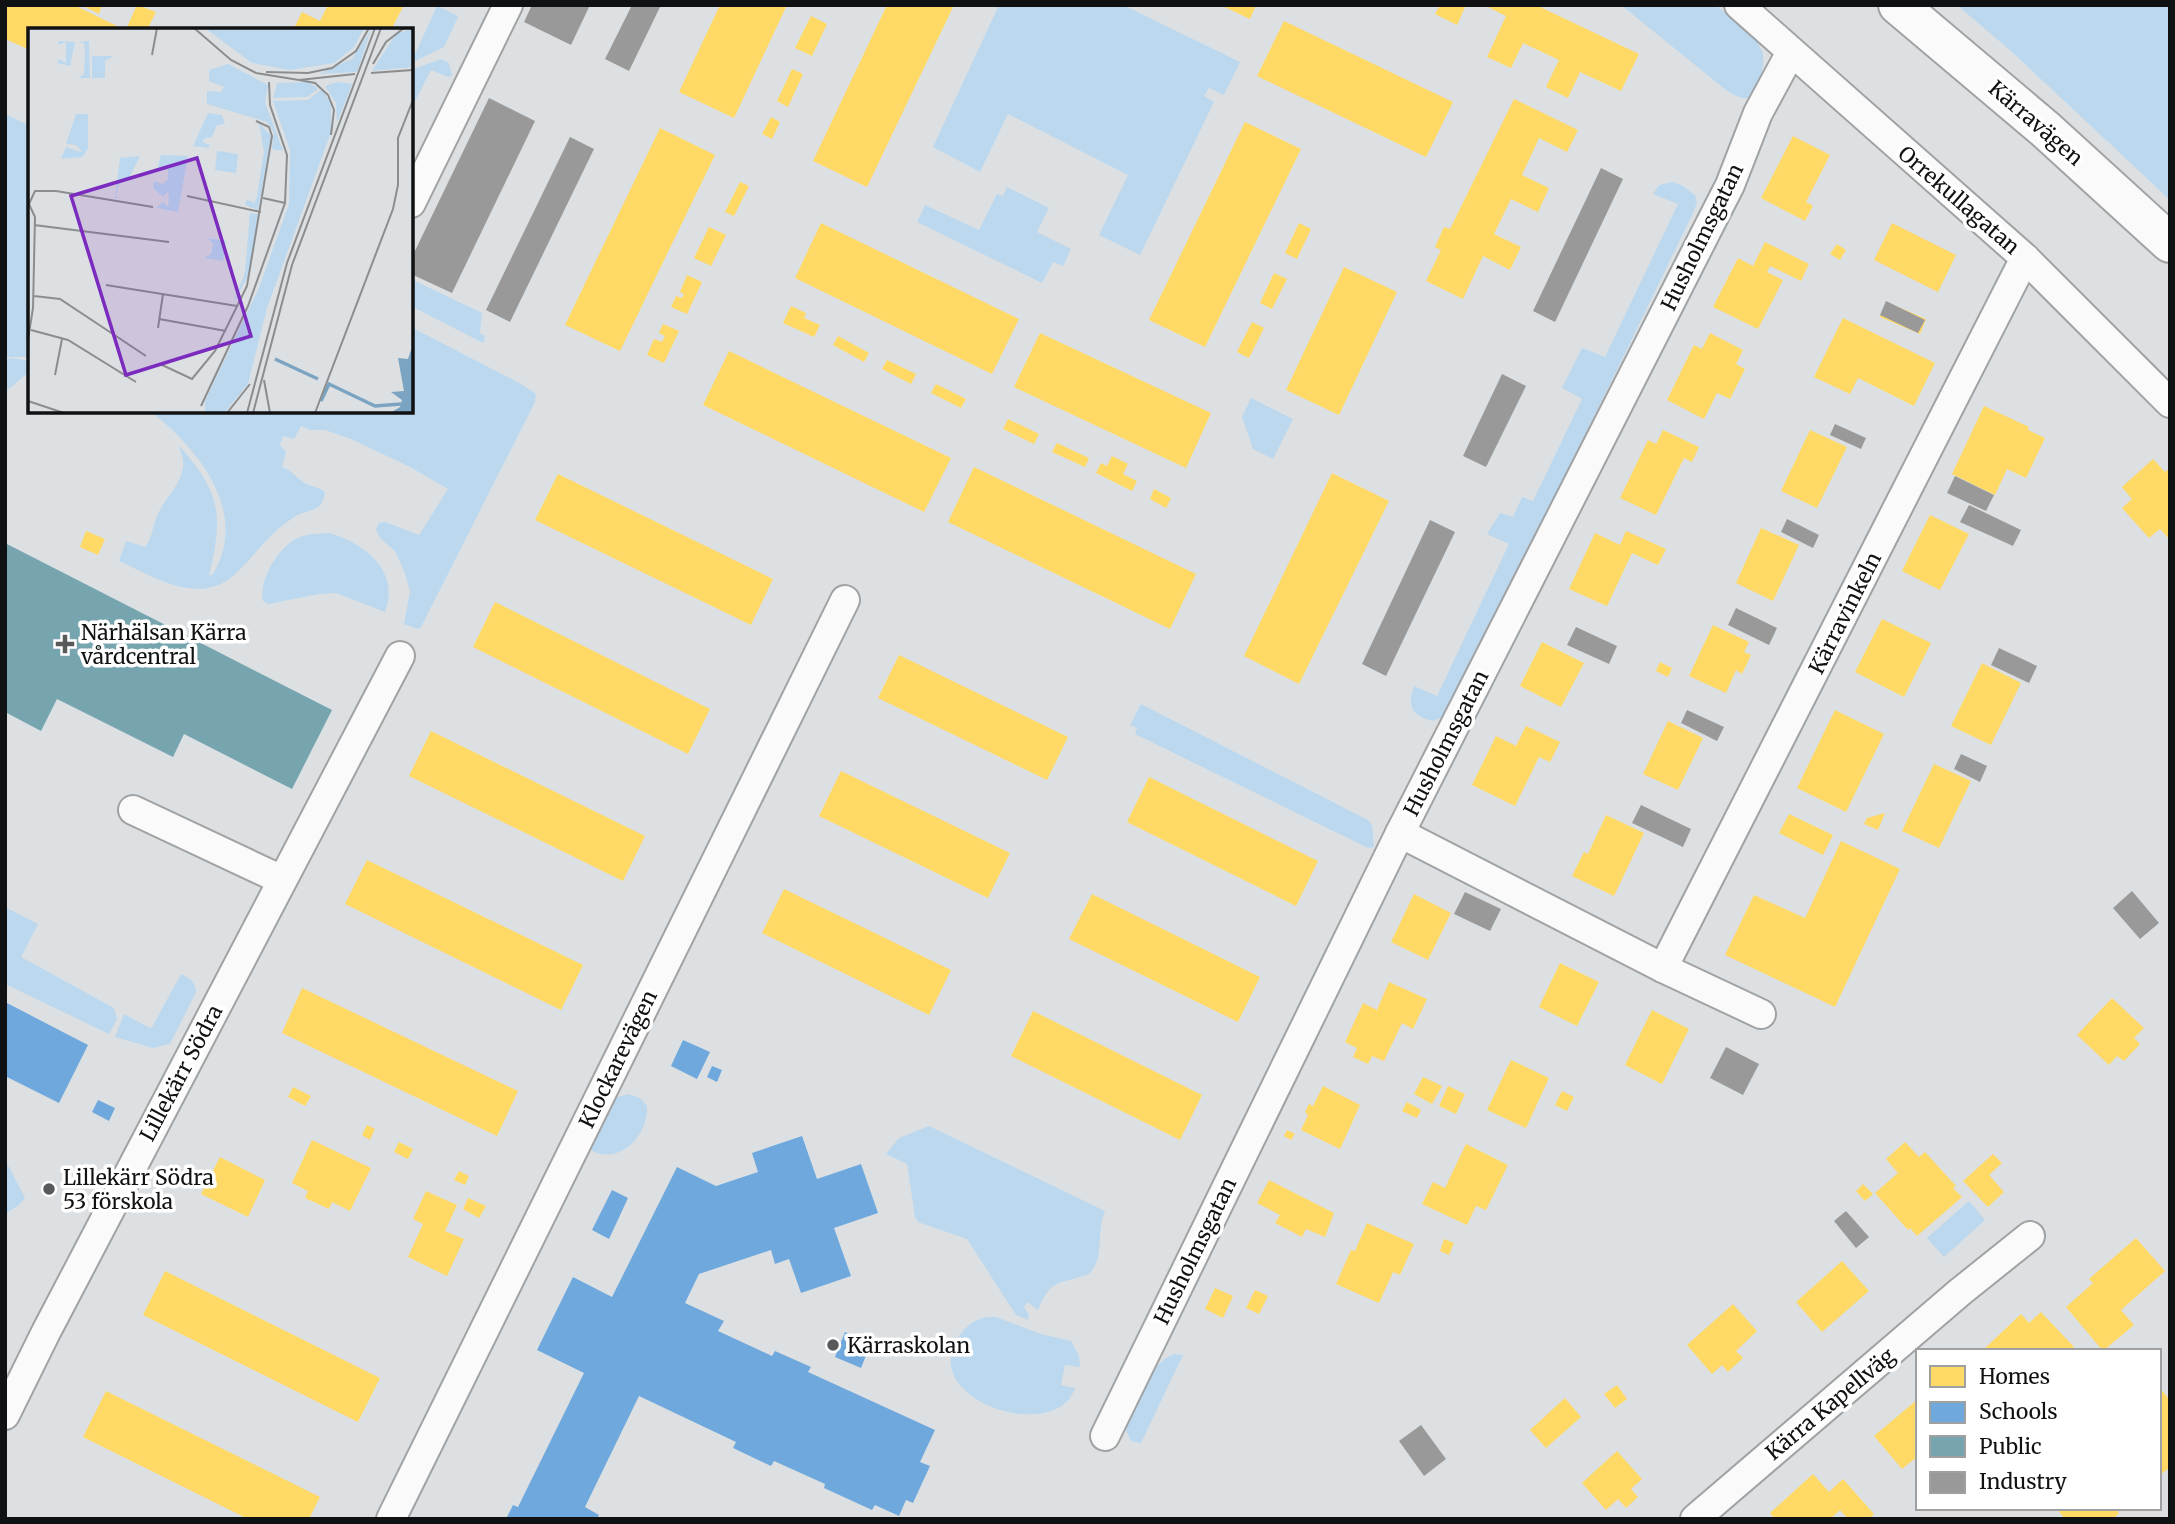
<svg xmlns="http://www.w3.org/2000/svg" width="2175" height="1524" font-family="Merriweather,serif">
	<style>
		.green { fill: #bbd8ef }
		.homes { fill: #ffd966 }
		.schools { fill: #6fa8dc }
		.public { fill: #76a5af }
		.industry { fill: #999 }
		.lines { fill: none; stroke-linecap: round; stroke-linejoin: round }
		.street-casing { stroke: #a0a2a3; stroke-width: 32 }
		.secondary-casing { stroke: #a0a2a3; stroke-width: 42 }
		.street { stroke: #fafafb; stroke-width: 28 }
		.secondary { stroke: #fafafb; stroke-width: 38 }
		.poi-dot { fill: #58595b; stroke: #fff; stroke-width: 2.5 }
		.labels { text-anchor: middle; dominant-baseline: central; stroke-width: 7; stroke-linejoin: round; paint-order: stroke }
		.street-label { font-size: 21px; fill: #101112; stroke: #fff }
		.poi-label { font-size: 21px; fill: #101112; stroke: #fff; text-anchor: start }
		.inset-river { fill: none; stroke: #7ba4c2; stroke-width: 3.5 }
		.inset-road { fill: none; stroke: #8b8d8f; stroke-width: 2 }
		.view { fill: #7b2cbf; fill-opacity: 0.15; stroke: #7b2cbf; stroke-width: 3.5 }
		.inset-edge { fill: none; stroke: #101112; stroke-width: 3.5 }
	</style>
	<rect width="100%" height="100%" fill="#dde0e2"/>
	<g class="green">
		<path d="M999,5H1123L1240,62L1224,95L1209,88L1204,96L1214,102L1140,255L1099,235L1128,175L1008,114L980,172L933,147Z"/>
		<path d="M1621,5H1716C1730,18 1755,33 1762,51C1766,60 1760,92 1751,97C1744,101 1732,94 1726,90Z"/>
		<path d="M1957,5H2170V200L2011,51Z"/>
		<path d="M437,6L458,16L457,19L444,47L411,63Z"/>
		<path d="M441,59L449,63L452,76L448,77L431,70L411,109V70Z"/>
		<path d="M5,114L30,126V357H5Z"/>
		<path d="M1673,182L1683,186L1695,195L1697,202L1694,211L1533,543L1447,711L1444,716L1433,721C1411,716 1407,706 1414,686L1437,696L1509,544L1487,534L1500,513L1513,517L1522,497L1533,501L1582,399L1562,388L1582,348L1605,357L1678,204L1653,194L1659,185Z"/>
		<path d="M1007,187L1049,208L1037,232L1071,249L1063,266L1053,262L1042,283L917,222L925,205L979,230L997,194L1003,196Z"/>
		<path d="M411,279L482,313L480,333L485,336L483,343L411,306Z"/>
		<path d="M411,327L523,385L536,394L535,402L421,627L418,629L404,624L410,592L405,573L395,551L380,538L376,529L379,523L385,522L419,535L448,489L410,467L351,439L325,430H311L301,426L294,439L283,436L280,445L286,452L282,467C293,471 293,475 302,481C309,487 318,486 325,492C322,511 315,508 300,514C293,517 287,522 282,526C262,541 249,564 229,579C195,604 150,575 119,561L126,541L145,547C153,536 152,528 157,516C164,499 180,487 183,467C184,461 181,452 179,446C222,493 223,516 209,576L213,574C250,512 198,448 150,411H411Z"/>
		<path d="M12,358L30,361V371L5,392V360Z"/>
		<path d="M1251,398L1293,419L1273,459L1253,449L1242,417Z"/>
		<path d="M329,533C364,543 401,571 385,612L336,593L319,594L268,604L263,601C259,581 275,554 291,542C302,533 317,534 329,533Z"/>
		<path d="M1141,704L1368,820L1372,825L1374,847L1368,848L1135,734L1137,728L1130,725Z"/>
		<path d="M5,907L38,924L21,957L114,1008L117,1019L109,1034L5,984Z"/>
		<path d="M181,974C189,978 196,982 196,992L170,1044L153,1048L115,1037L124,1014L150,1028L152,1027Z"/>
		<path d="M629,1094L640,1098L647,1106C649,1135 618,1168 589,1149L611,1099Z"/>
		<path d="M929,1126L1105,1211C1096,1231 1105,1259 1089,1274C1060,1285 1051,1277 1038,1310L1027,1302L1024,1307L1029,1315L1028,1320L1016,1315L967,1239L918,1222L915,1217L907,1164L886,1154L899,1138Z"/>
		<path d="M5,1163L9,1167L25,1198L19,1205L5,1214Z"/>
		<path d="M1969,1201L1985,1220L1944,1257L1927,1238Z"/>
		<path d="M987,1317H996L1041,1334L1071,1341L1079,1356L1080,1367L1065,1365L1061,1385L1075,1388C1058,1443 925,1404 955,1343C962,1329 972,1320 987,1317Z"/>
		<path d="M1174,1354L1183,1355L1141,1443L1131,1441L1126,1430C1133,1407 1150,1362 1174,1354Z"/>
	</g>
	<g class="homes">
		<path d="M5,5H74L125,30H30V50L5,39Z"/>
		<path d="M81,5H102L99,14Z"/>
		<path d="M137,5L156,12L147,30H132L127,27Z"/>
		<path d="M328,5H404L391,30H293L302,12L320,21Z"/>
		<path d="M720,5H787L734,118L679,92Z"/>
		<path d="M887,5H954L867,187L813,161Z"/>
		<path d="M1220,5H1256L1250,19Z"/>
		<path d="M1440,5H1466L1457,25L1435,14Z"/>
		<path d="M1484,5H1536L1639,54L1621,91L1580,72L1568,98L1546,87L1559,60L1523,43L1511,68L1487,57L1506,16Z"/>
		<path d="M811,16L827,24L812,56L795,48Z"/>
		<path d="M1284,21L1453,102L1426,157L1257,76Z"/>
		<path d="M792,69L803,74L788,107L777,101Z"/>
		<path d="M1514,99L1578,130L1567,152L1539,138L1522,175L1549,188L1538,212L1511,199L1494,234L1521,247L1510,270L1483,256L1463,299L1426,281L1441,250L1435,247L1444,227L1450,229Z"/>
		<path d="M771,117L780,122L772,139L762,134Z"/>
		<path d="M1245,122L1301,149L1205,347L1149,320Z"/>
		<path d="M660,128L715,155L620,351L565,325Z"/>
		<path d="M1793,136L1830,155L1806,202L1813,206L1805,221L1761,198Z"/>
		<path d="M740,182L749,186L734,216L725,212Z"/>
		<path d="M821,223L1019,319L992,374L795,278Z"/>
		<path d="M1299,223L1311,229L1297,259L1285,253Z"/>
		<path d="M1892,223L1956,255L1938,292L1874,260Z"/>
		<path d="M709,227L726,235L711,266L694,258Z"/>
		<path d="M1765,242L1809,264L1801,281L1770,266L1767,272L1783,280L1758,329L1713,307L1738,258L1753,266Z"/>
		<path d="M1837,244L1846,250L1840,260L1830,254Z"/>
		<path d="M1344,267L1397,292L1339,415L1286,390Z"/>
		<path d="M1274,273L1287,279L1272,309L1260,303Z"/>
		<path d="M687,275L702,282L687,314L671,307L676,296L682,298L684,294L680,292Z"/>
		<path d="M1887,302L1926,319L1920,334L1880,317Z"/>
		<path d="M791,306L806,313L804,318L820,325L814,337L783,323Z"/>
		<path d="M1843,318L1935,363L1914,406L1858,378L1850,394L1814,377Z"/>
		<path d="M1252,322L1264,328L1249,358L1237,352Z"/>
		<path d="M663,324L679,331L664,363L647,355L654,339L662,342L665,336L659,333Z"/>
		<path d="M1040,333L1211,413L1186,468L1014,387Z"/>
		<path d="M1710,333L1743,350L1736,364L1745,369L1730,399L1717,393L1704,419L1667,400L1694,345L1702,349Z"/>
		<path d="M838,336L869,353L864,362L833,345Z"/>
		<path d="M729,351L951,458L924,512L703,405Z"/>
		<path d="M887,360L916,374L911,384L882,369Z"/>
		<path d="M936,384L966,399L961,408L931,393Z"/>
		<path d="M1984,406L2029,427L2028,430L2045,438L2026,478L2007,469L1995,495L1952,474Z"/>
		<path d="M1008,419L1039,434L1034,444L1003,429Z"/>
		<path d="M1663,430L1699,447L1692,462L1684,458L1656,515L1620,498L1648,440L1656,444Z"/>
		<path d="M1810,430L1847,447L1817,508L1781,491Z"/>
		<path d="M1057,443L1089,458L1085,467L1052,452Z"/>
		<path d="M1112,456L1128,464L1123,474L1137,481L1132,491L1096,473L1101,463L1107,466Z"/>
		<path d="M2153,459L2165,472L2170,468V540L2160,529L2149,538L2122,508L2132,499L2122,487Z"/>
		<path d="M974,467L1196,574L1170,629L948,522Z"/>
		<path d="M1332,473L1389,501L1299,684L1244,656Z"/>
		<path d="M558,474L773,579L751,625L535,520Z"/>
		<path d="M1154,489L1171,498L1166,508L1150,499Z"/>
		<path d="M1930,515L1969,534L1940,590L1902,571Z"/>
		<path d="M1761,528L1799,545L1773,601L1736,583Z"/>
		<path d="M86,531L105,539L98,555L80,547Z"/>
		<path d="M1626,531L1666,549L1658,565L1632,553L1607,606L1569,589L1595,533L1620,545Z"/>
		<path d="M495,602L710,709L688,754L473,647Z"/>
		<path d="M1882,619L1931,643L1904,697L1855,672Z"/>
		<path d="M1713,625L1749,642L1744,652L1751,655L1742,674L1736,670L1726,693L1689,676Z"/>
		<path d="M1542,642L1584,663L1561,707L1520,686Z"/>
		<path d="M899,655L1068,737L1047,780L878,698Z"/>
		<path d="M1660,662L1672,668L1668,677L1656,671Z"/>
		<path d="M1982,663L2021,683L1991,745L1951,726Z"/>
		<path d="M1835,710L1884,734L1846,812L1797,788Z"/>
		<path d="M1668,721L1703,738L1678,790L1643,774Z"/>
		<path d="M1526,726L1560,742L1550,762L1539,757L1515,806L1472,785L1496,736L1516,746Z"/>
		<path d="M431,731L645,836L623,881L409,776Z"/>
		<path d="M1934,764L1971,781L1939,848L1902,831Z"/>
		<path d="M841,771L1010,853L988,898L819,816Z"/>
		<path d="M1149,777L1318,861L1296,906L1127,822Z"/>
		<path d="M1885,813L1878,830L1864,824L1867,818Z"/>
		<path d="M1789,814L1833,835L1823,855L1779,833Z"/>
		<path d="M1606,815L1644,833L1614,896L1572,876L1584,852L1588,854Z"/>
		<path d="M1841,841L1900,869L1835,1007L1725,955L1754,895L1805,918Z"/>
		<path d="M367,860L583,965L561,1010L345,904Z"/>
		<path d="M784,889L951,970L929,1015L762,933Z"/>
		<path d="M1092,894L1260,977L1238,1022L1069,939Z"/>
		<path d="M1414,894L1451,913L1428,960L1391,942Z"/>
		<path d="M1560,963L1599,982L1577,1026L1539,1007Z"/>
		<path d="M1389,982L1427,999L1413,1029L1402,1023L1384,1061L1372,1056L1368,1064L1353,1057L1357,1048L1345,1042L1363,1003L1377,1010Z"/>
		<path d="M302,988L518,1091L497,1136L282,1033Z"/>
		<path d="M2112,998L2144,1028L2134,1038L2140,1044L2124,1061L2117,1056L2109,1065L2077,1035Z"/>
		<path d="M1652,1010L1689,1029L1662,1084L1625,1065Z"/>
		<path d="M1033,1011L1202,1095L1180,1140L1011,1056Z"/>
		<path d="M1511,1060L1549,1078L1526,1128L1487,1110Z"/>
		<path d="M1423,1077L1442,1086L1432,1104L1414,1094Z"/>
		<path d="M1323,1086L1360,1105L1340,1149L1301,1130L1308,1115L1305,1112L1309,1104L1313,1106Z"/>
		<path d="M1448,1086L1465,1094L1456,1114L1439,1106Z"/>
		<path d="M293,1087L311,1096L305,1106L288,1097Z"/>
		<path d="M1562,1091L1574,1097L1567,1111L1555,1105Z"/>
		<path d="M1407,1102L1421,1110L1417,1118L1402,1111Z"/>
		<path d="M367,1125L375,1129L370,1140L362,1135Z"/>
		<path d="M1287,1130L1295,1134L1291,1140L1284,1136Z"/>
		<path d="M312,1140L371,1168L350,1211L332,1202L329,1209L305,1198L308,1191L292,1183Z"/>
		<path d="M399,1142L413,1149L408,1159L394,1152Z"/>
		<path d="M1905,1142L1919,1157L1925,1152L1956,1186L1953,1188L1962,1197L1917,1236L1910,1228L1908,1230L1875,1193L1898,1173L1886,1159Z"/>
		<path d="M1466,1144L1508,1165L1486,1210L1476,1206L1467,1225L1422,1204L1433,1182L1445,1188Z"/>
		<path d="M1993,1154L2002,1163L1989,1175L2004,1192L1988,1207L1963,1181Z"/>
		<path d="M220,1157L265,1180L248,1217L201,1194Z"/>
		<path d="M459,1171L469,1176L465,1185L454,1180Z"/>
		<path d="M1269,1180L1334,1213L1325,1237L1306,1229L1302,1237L1275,1223L1280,1215L1257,1203Z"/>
		<path d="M1863,1184L1873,1194L1865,1201L1856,1191Z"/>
		<path d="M426,1191L457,1205L445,1231L464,1239L447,1276L408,1257L423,1224L413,1219Z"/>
		<path d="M468,1198L486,1206L479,1218L463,1209Z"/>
		<path d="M1367,1223L1414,1244L1400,1275L1393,1272L1379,1303L1336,1284L1351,1250L1355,1251Z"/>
		<path d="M2136,1238L2165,1271L2121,1310L2134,1325L2103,1351L2066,1307L2093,1283L2089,1279Z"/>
		<path d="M1444,1239L1454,1243L1449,1255L1440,1251Z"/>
		<path d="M1842,1261L1869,1291L1822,1332L1796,1302Z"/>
		<path d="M165,1271L380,1378L358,1422L143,1315Z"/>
		<path d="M1215,1288L1233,1296L1223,1318L1205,1309Z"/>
		<path d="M1255,1290L1268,1296L1259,1314L1246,1308Z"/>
		<path d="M1733,1304L1757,1331L1736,1351L1743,1358L1728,1372L1722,1365L1712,1374L1687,1345Z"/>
		<path d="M2041,1312L2074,1347L2070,1351H2046L2044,1348L2042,1351H1982L2021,1314L2029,1323Z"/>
		<path d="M1617,1385L1627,1399L1615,1408L1604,1394Z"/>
		<path d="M2159,1387L2170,1400V1467L2159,1476Z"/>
		<path d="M106,1391L320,1497L309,1519H248L83,1437Z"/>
		<path d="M1565,1398L1581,1417L1546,1448L1530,1430Z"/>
		<path d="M1918,1399V1456L1902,1469L1874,1436Z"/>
		<path d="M1617,1451L1642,1479L1631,1489L1638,1497L1626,1508L1618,1499L1606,1510L1582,1483Z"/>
		<path d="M1813,1474L1829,1492L1843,1479L1874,1514L1869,1519H1848L1840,1510L1830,1519H1775L1770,1513Z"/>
		<path d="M2056,1508H2115L2119,1513L2113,1519H2065Z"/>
	</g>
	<g class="schools">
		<path d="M5,1002L88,1045L59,1103L5,1076Z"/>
		<path d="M683,1040L710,1052L697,1079L671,1066Z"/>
		<path d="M712,1066L722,1070L717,1082L707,1077Z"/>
		<path d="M98,1100L115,1108L109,1121L92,1112Z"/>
		<path d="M802,1136L817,1179L861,1164L878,1213L834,1228L851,1276L801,1293L789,1259L775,1264L771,1250L699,1274L685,1303L724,1321L718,1331L772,1356L775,1351L811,1367L808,1372L935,1430L920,1462L930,1466L913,1503L906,1500L899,1516L875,1505L872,1510L824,1488L825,1484L774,1461L771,1466L733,1448L736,1442L639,1396L585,1507L599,1515L597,1519H506L513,1505L518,1507L584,1373L537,1350L573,1277L612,1297L677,1167L716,1186L758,1172L752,1153Z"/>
		<path d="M612,1190L628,1198L609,1239L592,1230Z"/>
		<path d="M845,1332L871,1343L861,1368L835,1357Z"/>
	</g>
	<path class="public" d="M5,543L332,710L292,789L184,734L173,757L57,699L41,731L5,712Z"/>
	<g class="industry">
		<path d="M532,5H590L571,45L524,22Z"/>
		<path d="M632,5H661L629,71L605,59Z"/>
		<path d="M489,98L535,121L452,293L411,274V259Z"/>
		<path d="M570,137L594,149L510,322L486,310Z"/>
		<path d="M1601,168L1623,179L1555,322L1533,311Z"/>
		<path d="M1886,301L1925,320L1918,333L1880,315Z"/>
		<path d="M1502,374L1526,386L1486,467L1463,456Z"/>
		<path d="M1835,424L1866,438L1861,449L1830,435Z"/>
		<path d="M1955,476L1994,495L1986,511L1947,493Z"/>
		<path d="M1969,505L2021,530L2013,546L1960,522Z"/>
		<path d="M1787,519L1819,535L1813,548L1781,532Z"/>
		<path d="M1430,520L1455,532L1386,676L1362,664Z"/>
		<path d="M1736,608L1777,628L1769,645L1728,625Z"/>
		<path d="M1576,627L1617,646L1609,664L1567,645Z"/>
		<path d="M1999,648L2037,666L2029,683L1991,665Z"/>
		<path d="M1687,710L1724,727L1717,741L1681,723Z"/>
		<path d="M1961,754L1987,766L1980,782L1954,769Z"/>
		<path d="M1641,805L1691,829L1683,847L1632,823Z"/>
		<path d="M2132,891L2159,923L2140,939L2113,908Z"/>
		<path d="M1465,892L1501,909L1490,931L1454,914Z"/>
		<path d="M1726,1047L1759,1064L1743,1095L1710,1078Z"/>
		<path d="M1846,1211L1869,1237L1856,1248L1834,1221Z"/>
		<path d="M1421,1425L1446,1459L1424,1476L1399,1441Z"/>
	</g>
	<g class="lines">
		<g class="street-casing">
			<g id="street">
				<path d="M1739,5L2025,258L2170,403"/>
				<path d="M411,203L508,5"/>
				<path d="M133,810L282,880"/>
				<path d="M1400,833L1663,968L1761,1014"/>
				<path d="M1663,968L2025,258"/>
				<path d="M5,1415L46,1332L400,656"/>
				<path d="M1105,1436L1400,833L1730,185L1758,113L1791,52"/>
				<path d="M391,1519L845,600"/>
				<path d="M1695,1519L1960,1292L2030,1236"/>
			</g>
		</g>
		<g class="secondary-casing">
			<path id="secondary" d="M1898,5L2045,129L2170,243"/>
		</g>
		<use href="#street" class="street"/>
		<use href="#secondary" class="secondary"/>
	</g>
	<g class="poi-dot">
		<path d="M61.5 633.5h7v7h7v7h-7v7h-7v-7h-7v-7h7z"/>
		<circle cx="49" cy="1189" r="7"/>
		<circle cx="833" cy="1345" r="7"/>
	</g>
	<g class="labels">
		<g class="street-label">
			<text transform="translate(2036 123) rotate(41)">Kärravägen</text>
			<text transform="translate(1959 200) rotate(41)">Orrekullagatan</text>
			<text transform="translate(1702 237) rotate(-64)">Husholmsgatan</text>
			<text transform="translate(1845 613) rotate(-63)">Kärravinkeln</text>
			<text transform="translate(1446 743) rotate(-63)">Husholmsgatan</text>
			<text transform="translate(618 1059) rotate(-64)">Klockarevägen</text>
			<text transform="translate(181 1073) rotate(-62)">Lillekärr Södra</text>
			<text transform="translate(1195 1251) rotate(-64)">Husholmsgatan</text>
			<text transform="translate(1830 1404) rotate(-40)">Kärra Kapellväg</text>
		</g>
		<g class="poi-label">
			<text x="81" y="632">Närhälsan Kärra<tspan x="81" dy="24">vårdcentral</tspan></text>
			<text x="63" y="1177">Lillekärr Södra<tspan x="63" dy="24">53 förskola</tspan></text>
			<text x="847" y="1345">Kärraskolan</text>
		</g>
	</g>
	<g transform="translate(28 28)">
		<rect width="385" height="385" fill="#dde0e2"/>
		<path d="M177,0H336L326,19L306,35L262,42L224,35ZM385,0V39L344,43L368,6ZM343,2L329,44L291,46L324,31ZM31,13L47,14L42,38L29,35L31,31L38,35V14L30,17ZM61,13L62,50H50L56,46L57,25L56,15L50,14ZM64,28H86L77,33V50H64ZM200,36L240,57L237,74L255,123L244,121L246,104L239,94L179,76V63L193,64L196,59L181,53V42ZM281,54L290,61L279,69L245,70L249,55ZM309,54L324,56L309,95L308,75L297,58ZM294,61L303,76V104L239,280L220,356L196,385H177V373L231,260L261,176L262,122L245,73L280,72ZM180,85L194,87L197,96L189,97L184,109L177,110L174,114L182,117L180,120L165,118ZM48,86H60V121L54,129L33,131L38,119L54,124L48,117L38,116ZM231,95L243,108L230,182L217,177L219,172L226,174L225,179L229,168L236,124ZM189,123L210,126L208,145L187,142ZM133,127L160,128L150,184L128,180L135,174L140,179L141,170L140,164L135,169L125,160L126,153L135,156L140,151V142H129ZM112,128L101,150L91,156L88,168L93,170H87L92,130ZM222,185L230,186L221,246L205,276L217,244ZM180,210L198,213L195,233L176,230L183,226L185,216Z" fill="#bbd8ef"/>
		<path d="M385,316V385H362L372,379L374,372L363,364L376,363L370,330L380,331Z" fill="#7ba4c2"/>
		<path class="inset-river" d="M247,331L290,351M293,373L301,356L347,378L373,376"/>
		<path class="inset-road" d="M166,0L203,32L228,45L271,52L327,46M124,27L129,0M345,36L358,14L376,0M238,44L280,45L304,40L328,23L341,0M343,45L385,42M271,52L287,55L300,67L306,82L303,107M159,168L233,184M235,170L257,175M0,174L7,189L5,280L0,312M1,176L7,163H28L125,179M6,197L141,214M78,257L209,278M6,268L32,271L118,328M131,291L198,303M130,300L135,266M3,302L40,312L108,354M132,336L164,351L187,323L219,258L244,108L241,99L228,93M27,347L34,311M236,352L242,385M0,373L36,385M173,378L220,278L257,175L259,127L242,77L241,54M199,385L222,356M219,385L259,235L347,0M225,385L264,237L353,0M287,385L365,181L370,157V110L385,72"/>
		<path class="view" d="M169,130L223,308L98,347L43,168Z"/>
		<rect width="385" height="385" class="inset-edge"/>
	</g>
	<rect width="2175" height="1524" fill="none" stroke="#101112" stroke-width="14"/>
	<rect x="1916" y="1349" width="245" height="161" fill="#ffffff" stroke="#9fa0a0" stroke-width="2"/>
	<rect x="1930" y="1366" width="35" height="21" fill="#ffd966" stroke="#9fa0a0" stroke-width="2"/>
	<text x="1979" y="1384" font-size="21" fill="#101112">Homes</text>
	<rect x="1930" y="1402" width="35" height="21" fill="#6fa8dc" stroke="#9fa0a0" stroke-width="2"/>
	<text x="1979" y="1419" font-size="21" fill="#101112">Schools</text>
	<rect x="1930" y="1436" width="35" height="21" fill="#76a5af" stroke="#9fa0a0" stroke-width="2"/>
	<text x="1979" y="1454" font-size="21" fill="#101112">Public</text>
	<rect x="1930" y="1472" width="35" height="21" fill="#999999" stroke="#9fa0a0" stroke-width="2"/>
	<text x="1979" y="1489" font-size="21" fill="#101112">Industry</text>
</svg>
